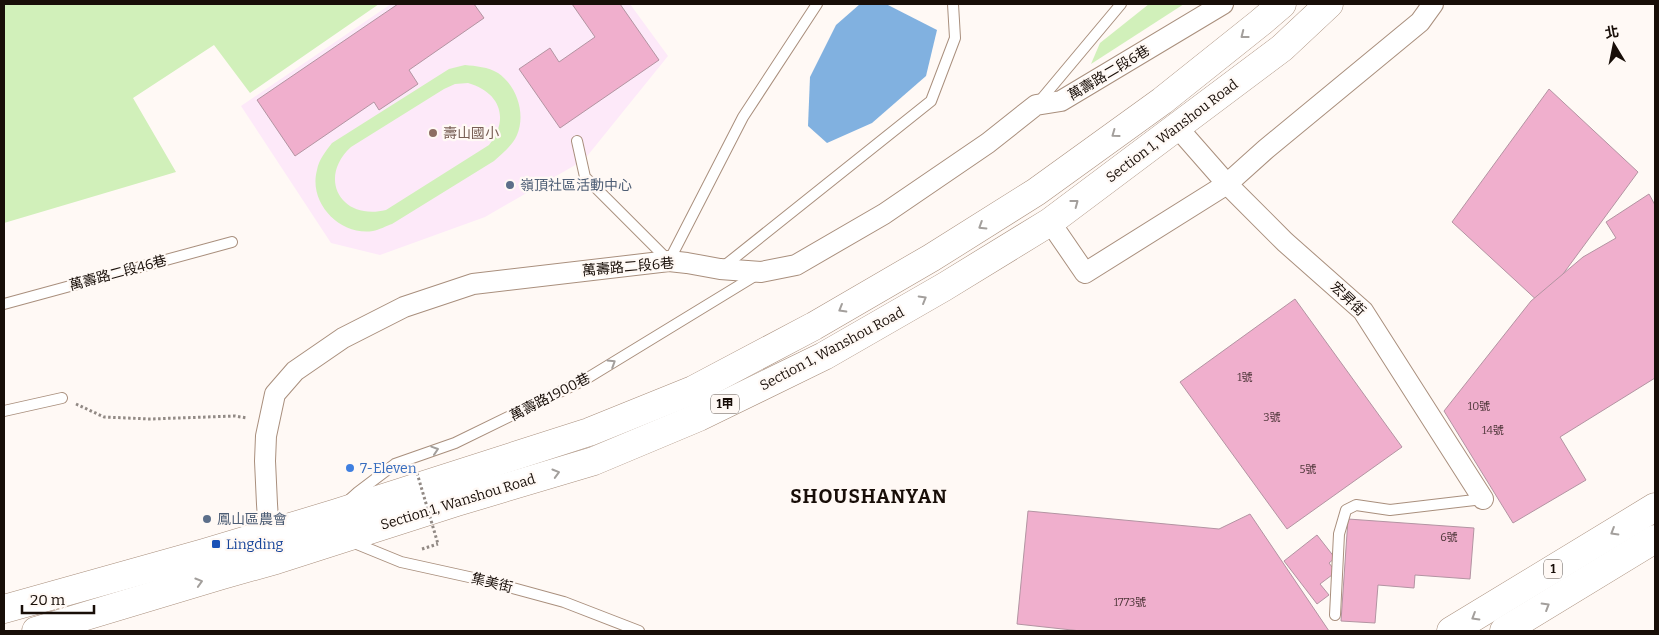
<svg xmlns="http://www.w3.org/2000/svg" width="1659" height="635" font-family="Bitter,'Noto Sans TC',serif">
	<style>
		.education { fill: #fde9f9 }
		.green { fill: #d1f0ba; fill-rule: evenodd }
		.water { fill: #81b1e0 }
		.building { fill: #f0afcd; stroke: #b394a2 }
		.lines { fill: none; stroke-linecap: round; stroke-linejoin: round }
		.lane-casing { stroke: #a98f7d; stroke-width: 12 }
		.street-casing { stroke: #a98f7d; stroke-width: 22 }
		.primary-casing { stroke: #a98f7d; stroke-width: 29 }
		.path { stroke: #918984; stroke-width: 3; stroke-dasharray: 2.5 2.5; stroke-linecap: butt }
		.lane { stroke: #fff; stroke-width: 10 }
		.street { stroke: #fff; stroke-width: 20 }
		.primary { stroke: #fff; stroke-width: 28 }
		.path-bridge { stroke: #918984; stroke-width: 3; stroke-dasharray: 2.5 2.5; stroke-linecap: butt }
		.oneway { stroke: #a39f9c }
		.education-dot { fill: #8d6e63; stroke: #fff9f5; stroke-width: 2 }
		.service-dot { fill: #5c6f8a; stroke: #fff9f5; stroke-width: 2 }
		.shop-dot { fill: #3f7fe0; stroke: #fff9f5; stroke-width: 2 }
		.transit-dot { fill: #1a4fb4; stroke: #fff9f5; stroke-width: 2 }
		.labels { text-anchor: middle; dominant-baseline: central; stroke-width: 4.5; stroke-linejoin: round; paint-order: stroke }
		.number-label { font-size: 11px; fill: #4e3639 }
		.shield { fill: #fff9f5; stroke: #5d544f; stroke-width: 1 }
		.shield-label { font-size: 12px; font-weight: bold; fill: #180e08 }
		.street-label { font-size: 14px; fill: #180e08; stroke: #fff9f5 }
		.education-label { font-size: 14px; fill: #785e54; stroke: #fff9f5; text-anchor: start }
		.service-label { font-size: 14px; fill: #4e5e75; stroke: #fff9f5; text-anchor: start }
		.shop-label { font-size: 14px; fill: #366cbe; stroke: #fff9f5; text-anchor: start }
		.transit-label { font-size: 14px; fill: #164399; stroke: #fff9f5; text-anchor: start }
		.district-label { font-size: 19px; font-weight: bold; letter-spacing: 1px; fill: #180e08; stroke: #fff9f5 }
	</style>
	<rect width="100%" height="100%" fill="#fff9f5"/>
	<path class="education" d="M391,4H630L668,56L584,160L485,217L380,255L331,243L241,106Z"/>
	<g class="green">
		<path d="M4,4H379L250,93L214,45L133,98L176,172L4,223Z"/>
		<path d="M1149,4H1184L1091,64L1100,43Z"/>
		<path d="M465,65C476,66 488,67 498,73C517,86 526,114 517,135C512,146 503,153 494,161L392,224C386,226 379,230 373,231C340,236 308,203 317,170C319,159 326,151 332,143L449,69ZM468,83C500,92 510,119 489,145L386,210C341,221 317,178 351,147L444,89L455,84Z"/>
	</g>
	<path class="water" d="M860,4H886L937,30L926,76L872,123L827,143L808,126L810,77L836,25Z"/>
	<g class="building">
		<path d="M398,4H474L484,18L409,70L418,84L379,110L374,102L295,156L257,100Z"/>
		<path d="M572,4H620L659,60L560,128L519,69L550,48L559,62L595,37Z"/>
		<path d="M1549,89L1638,172L1541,304L1452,222Z"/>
		<path d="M1649,194L1655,205V378L1560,437L1586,480L1513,523L1444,411L1531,301L1583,257L1616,238L1606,222Z"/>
		<path d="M1295,299L1402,447L1287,529L1180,382Z"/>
		<path d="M1028,511L1219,529L1250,514L1329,631H1081L1017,624Z"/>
		<path d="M1348,519L1474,528L1470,579L1415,575L1414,588L1378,585L1375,623L1341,621Z"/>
		<path d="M1317,535L1335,558L1329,563L1336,572L1320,584L1329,595L1317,604L1284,561Z"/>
	</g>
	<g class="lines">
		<g class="lane-casing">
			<g id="lane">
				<path d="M1039,102L1121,4"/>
				<path d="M577,141L585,177L669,261L743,117L817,4"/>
				<path d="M723,267L931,101L955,38L953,4"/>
				<path d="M4,304L232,242"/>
				<path d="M4,411L62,398"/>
				<path d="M348,501L358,492L395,464L455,443L586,379L758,274"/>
				<path d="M352,542L401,562L487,581L564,602L639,631"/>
				<path d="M1335,615L1339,534L1346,510L1356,505L1390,510L1483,499"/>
			</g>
		</g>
		<g class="street-casing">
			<g id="street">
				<path d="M1177,127L1227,184L1285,242L1363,311L1483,499"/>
				<path d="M1050,222L1085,273L1227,184L1266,149L1420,22L1433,4"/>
				<path d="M272,546L269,534L267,504L265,461L266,436L275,394L295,371L343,338L404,307L473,284L669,261L687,263L720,269L761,272L796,265L884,214L988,143L1036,105L1061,101L1223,4"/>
			</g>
		</g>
		<g class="primary-casing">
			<g id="primary">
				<path d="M4,609L204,553L337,513L589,432L693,390L814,326L931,258L1036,192L1162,101L1261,22L1282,4"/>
				<path d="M36,631L222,575L276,560L457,502L594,461L699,417L824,356L944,287L1050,222L1282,48L1329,4"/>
				<path d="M1451,631L1655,507"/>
				<path d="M1504,631L1655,539"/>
			</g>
		</g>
		<g class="path">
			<path d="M76,404L104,417L150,419L235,416L247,418"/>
			<path d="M422,549L438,544"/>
		</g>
		<use href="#lane" class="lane"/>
		<use href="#street" class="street"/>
		<use href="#primary" class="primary"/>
		<path class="path-bridge" d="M417,473L438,544"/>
	</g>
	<defs><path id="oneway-chevron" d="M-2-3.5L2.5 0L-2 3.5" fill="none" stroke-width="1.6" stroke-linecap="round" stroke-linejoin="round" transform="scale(1.25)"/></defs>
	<g class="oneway">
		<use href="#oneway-chevron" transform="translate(1244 35) rotate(142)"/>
		<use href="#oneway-chevron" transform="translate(1115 134) rotate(144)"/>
		<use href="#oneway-chevron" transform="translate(1075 203) rotate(-37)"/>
		<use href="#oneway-chevron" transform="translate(982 226) rotate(148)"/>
		<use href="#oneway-chevron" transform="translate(923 299) rotate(-30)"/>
		<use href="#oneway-chevron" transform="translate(842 309) rotate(150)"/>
		<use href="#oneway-chevron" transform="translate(612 363) rotate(-32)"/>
		<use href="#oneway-chevron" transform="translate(435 450) rotate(-18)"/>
		<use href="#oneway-chevron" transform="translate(556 473) rotate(-16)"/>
		<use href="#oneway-chevron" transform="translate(1614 532) rotate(149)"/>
		<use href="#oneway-chevron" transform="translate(199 582) rotate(-17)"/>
		<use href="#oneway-chevron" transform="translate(1546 606) rotate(-31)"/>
		<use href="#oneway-chevron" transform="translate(1475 617) rotate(149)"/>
	</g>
	<circle class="education-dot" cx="433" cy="133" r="5"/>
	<g class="service-dot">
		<circle cx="510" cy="185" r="5"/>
		<circle cx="207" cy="519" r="5"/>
	</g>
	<circle class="shop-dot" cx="350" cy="468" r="5"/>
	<rect class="transit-dot" x="211" y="539" width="10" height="10" rx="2.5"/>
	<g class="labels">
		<g class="number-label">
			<text x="1245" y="377">1號</text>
			<text x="1479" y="406">10號</text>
			<text x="1272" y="417">3號</text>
			<text x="1493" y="430">14號</text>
			<text x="1308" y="469">5號</text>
			<text x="1449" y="537">6號</text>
			<text x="1130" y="602">1773號</text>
		</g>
		<g class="shield">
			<rect x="711" y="394.5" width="28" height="19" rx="4"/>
			<rect x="1544" y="559.5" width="18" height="19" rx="4"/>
		</g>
		<g class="shield-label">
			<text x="725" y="404">1甲</text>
			<text x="1553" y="569">1</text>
		</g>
		<g class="street-label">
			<text transform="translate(1109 73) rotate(-31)">萬壽路二段6巷</text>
			<text transform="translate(1172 131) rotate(-37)">Section 1, Wanshou Road</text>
			<text transform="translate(628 267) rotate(-5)">萬壽路二段6巷</text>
			<text transform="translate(118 273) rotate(-15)">萬壽路二段46巷</text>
			<text transform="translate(1348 299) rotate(44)">宏昇街</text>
			<text transform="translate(832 349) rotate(-28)">Section 1, Wanshou Road</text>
			<text transform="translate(550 397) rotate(-27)">萬壽路1900巷</text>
			<text transform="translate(458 502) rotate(-17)">Section 1, Wanshou Road</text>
			<text transform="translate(492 583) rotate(14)">集美街</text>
		</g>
		<g class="education-label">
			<text x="443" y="133">壽山國小</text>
		</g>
		<g class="service-label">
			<text x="520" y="185">嶺頂社區活動中心</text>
			<text x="217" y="519">鳳山區農會</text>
		</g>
		<g class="shop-label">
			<text x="360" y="468">7-Eleven</text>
		</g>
		<g class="transit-label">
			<text x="226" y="544">Lingding</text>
		</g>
		<g class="district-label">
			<text x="869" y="496">SHOUSHANYAN</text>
		</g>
	</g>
	<rect width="1659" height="635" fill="none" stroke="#180e08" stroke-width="10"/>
	<g transform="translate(1614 45) rotate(350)" stroke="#fff9f5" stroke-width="4" paint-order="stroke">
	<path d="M0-4L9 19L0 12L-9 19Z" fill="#180e08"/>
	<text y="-8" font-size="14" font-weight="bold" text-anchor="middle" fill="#180e08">北</text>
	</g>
	<path d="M22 605v8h72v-8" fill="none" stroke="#180e08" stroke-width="2.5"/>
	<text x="30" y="605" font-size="15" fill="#180e08" stroke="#fff9f5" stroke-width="4" paint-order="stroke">20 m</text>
</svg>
